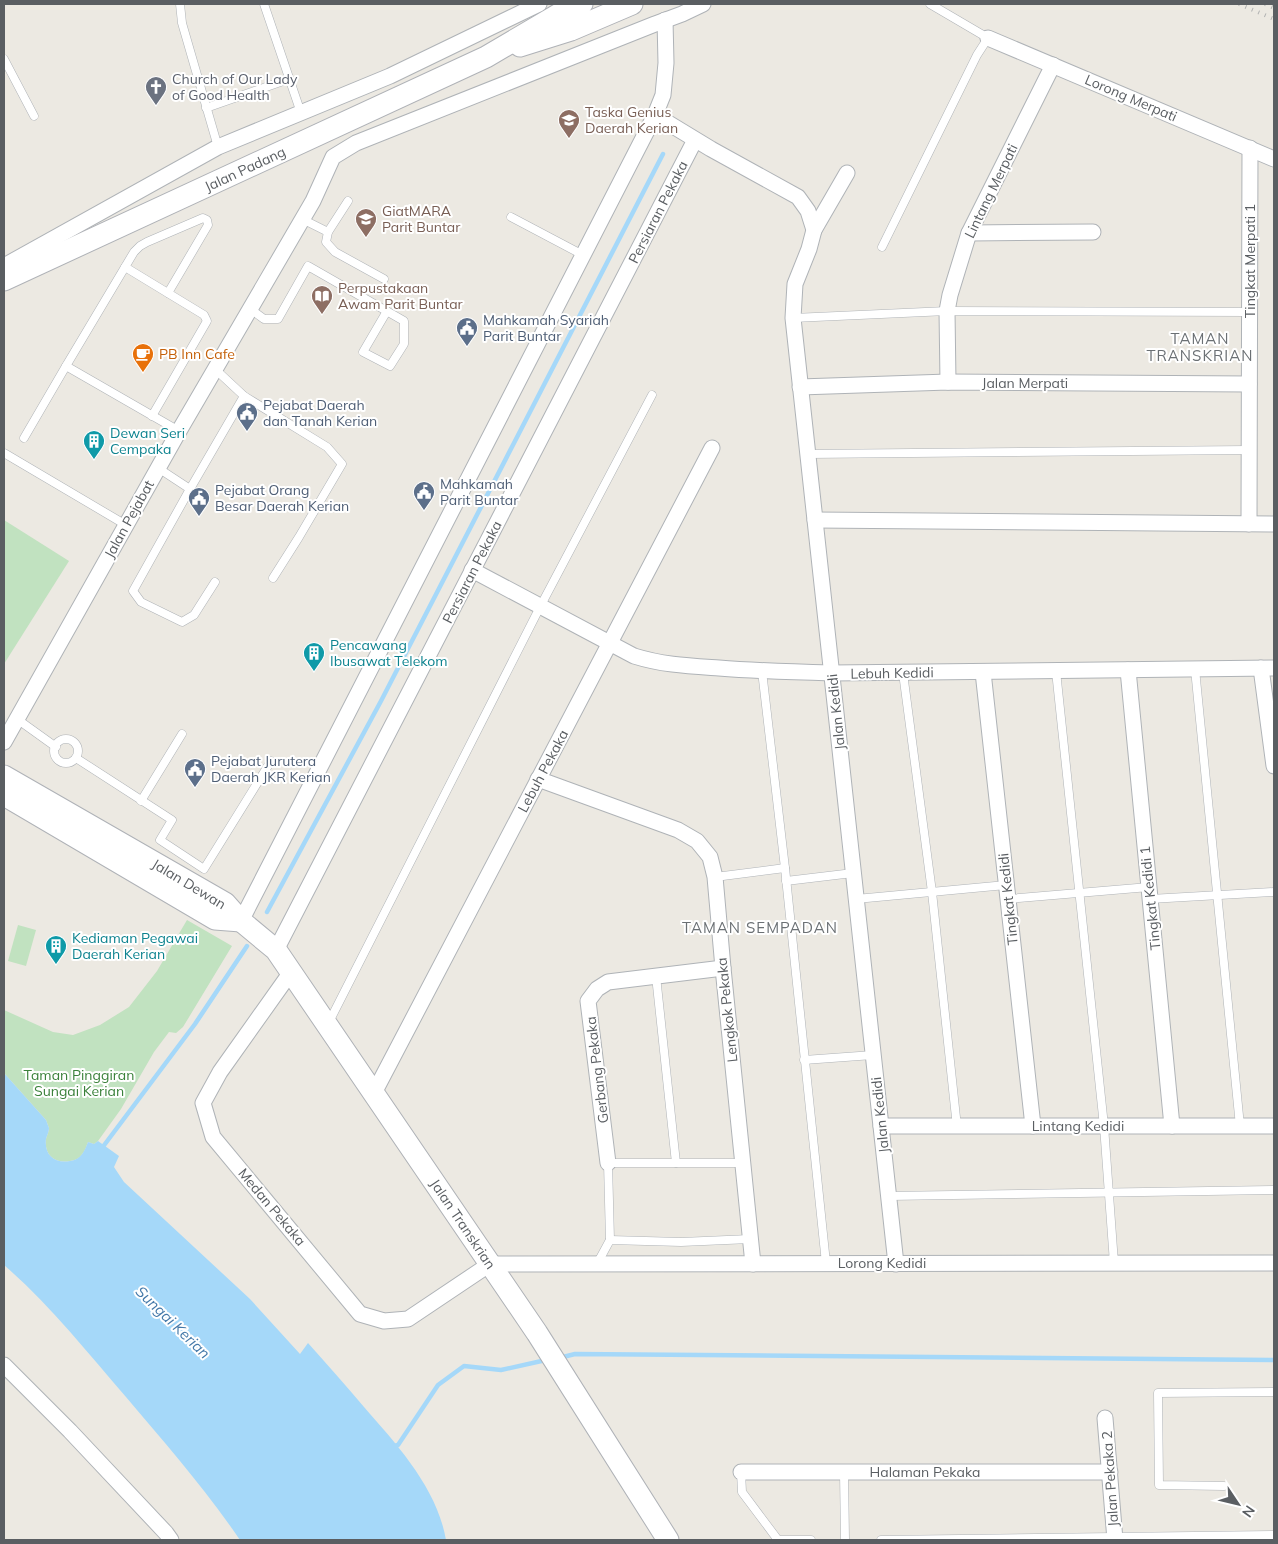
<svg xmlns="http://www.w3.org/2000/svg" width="1278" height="1544" font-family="Mulish,sans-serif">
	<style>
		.green { fill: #c1e2c0 }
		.water { fill: #a5d8f9 }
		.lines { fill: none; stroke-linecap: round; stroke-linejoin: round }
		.stream { stroke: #a5d8f9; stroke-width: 4.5 }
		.lane-casing { stroke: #afb3b7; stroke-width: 9 }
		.street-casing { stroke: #afb3b7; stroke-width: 17 }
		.secondary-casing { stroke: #afb2b7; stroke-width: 23 }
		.lane { stroke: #fff; stroke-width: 8 }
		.street { stroke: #fff; stroke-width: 15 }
		.secondary { stroke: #fff; stroke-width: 21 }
		.rail { stroke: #b1b2b2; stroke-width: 4; stroke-dasharray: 1 6; stroke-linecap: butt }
		.labels { text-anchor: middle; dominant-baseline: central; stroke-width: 4; stroke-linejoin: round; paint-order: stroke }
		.worship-label { font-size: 14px; fill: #5b616d; stroke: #fff; text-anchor: start }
		.street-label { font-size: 14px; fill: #5a5e62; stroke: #fff }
		.education-label { font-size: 14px; fill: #785e54; stroke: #fff; text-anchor: start }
		.service-label { font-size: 14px; fill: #4e5e75; stroke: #fff; text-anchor: start }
		.food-label { font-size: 14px; fill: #c56008; stroke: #fff; text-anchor: start }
		.culture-label { font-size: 14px; fill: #0d838f; stroke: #fff; text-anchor: start }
		.park-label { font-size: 14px; fill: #3a813a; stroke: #fff }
		.neighbourhood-label { font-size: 15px; letter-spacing: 1px; fill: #6b7074; stroke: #fff }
		.water-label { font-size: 15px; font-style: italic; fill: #4479a9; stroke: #fff }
	</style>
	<rect width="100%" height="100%" fill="#ece9e2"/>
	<g class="green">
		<path d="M4,520L69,561L4,664Z"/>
		<path d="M187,920L232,946L183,1027L176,1033L169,1032L154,1052L121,1109L98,1141L94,1144L88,1142C85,1151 81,1160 70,1161C55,1164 44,1155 46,1139C47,1135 49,1132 49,1128C48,1125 47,1123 46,1120L4,1073V1010L53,1032L73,1035L100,1025L129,1007L157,971Z"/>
		<path d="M18,925L36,930L26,966L8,961Z"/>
	</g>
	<path class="water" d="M4,1073L46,1120C47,1123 48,1125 49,1128C49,1132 47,1135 46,1139C44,1155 55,1164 70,1161C81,1160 85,1150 88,1142L94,1144L98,1141L119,1156L114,1167L124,1182L250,1299L300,1354L308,1343C327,1364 346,1386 364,1407C398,1446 437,1488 446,1540H240C206,1490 165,1443 126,1397C87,1352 49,1304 4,1265Z"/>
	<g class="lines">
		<g class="stream">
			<path d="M267,912L381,701L663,154"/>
			<path d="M102,1148L195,1024L247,946"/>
			<path d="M559,1358L575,1354L1274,1360"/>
			<path d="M394,1446L398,1445L438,1385L464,1366L501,1370L546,1360"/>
		</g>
		<g class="lane-casing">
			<g id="lane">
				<path d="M180,4L182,23L218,147"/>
				<path d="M264,4L301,113"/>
				<path d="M4,59L34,116"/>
				<path d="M206,108L289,79"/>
				<path d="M348,201L328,232L326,242L335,252L384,279"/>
				<path d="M511,217L583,255"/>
				<path d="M302,219L328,232"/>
				<path d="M882,247L977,55L988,38L930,4"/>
				<path d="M125,267L204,315L207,321L152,416"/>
				<path d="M249,308L264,319H278L308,266L404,321V344L390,366L363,352L387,311"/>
				<path d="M793,318L947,311L1250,312"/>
				<path d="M66,366L179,431"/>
				<path d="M215,369L244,396L327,447L342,464L299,537L273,578"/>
				<path d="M24,438L66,366L134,252L140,246L147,242L203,218L207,220L208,225L168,293"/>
				<path d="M4,453L126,525"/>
				<path d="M808,454L1249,450"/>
				<path d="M158,468L190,489L244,396"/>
				<path d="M190,489L133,591L141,602L182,622L194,615L215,582"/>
				<path d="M1195,669L1240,1126"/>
				<path d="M762,671L785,868L826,1263"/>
				<path d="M1056,671L1104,1126L1114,1263"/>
				<path d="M903,673L932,892L957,1127"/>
				<path d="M17,719L56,747"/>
				<circle cx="66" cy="751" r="12"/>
				<path d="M76,758L172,820L160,840L204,869L271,761"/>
				<path d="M141,801L182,734"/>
				<path d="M715,877L785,868"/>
				<path d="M786,881L853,873"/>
				<path d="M856,899L1006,885"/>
				<path d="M1008,899L1149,887"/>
				<path d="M1150,899L1274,892"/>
				<path d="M656,976L676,1163"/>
				<path d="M329,1022L540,607L652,395"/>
				<path d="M804,1060L873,1055"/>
				<path d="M889,1196L1274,1190"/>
				<path d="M610,1240L608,1163H743"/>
				<path d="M597,1264L610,1240L681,1242L750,1239"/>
				<path d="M741,1472L742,1492L778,1540H811"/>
				<path d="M844,1472L845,1540"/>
				<path d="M1224,1486L1159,1485L1158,1393L1274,1392"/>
				<path d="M881,1540L1274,1535"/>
			</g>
		</g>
		<g class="street-casing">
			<g id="street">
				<path d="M988,38L1274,159"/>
				<path d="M655,115L711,149L798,197L808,211L814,230"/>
				<path d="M847,173L814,230L809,249L795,284L793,318L896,1264"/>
				<path d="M969,233L1093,232"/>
				<path d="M4,266L218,147L390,76L539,4"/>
				<path d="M948,382L947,311L950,295L969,233L1053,65"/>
				<path d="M800,387L948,382L1249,384"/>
				<path d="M815,520L1274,524"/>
				<path d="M1249,524L1250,148"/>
				<path d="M472,570L634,656C663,665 689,666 719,668C756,671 794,672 832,673L1274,668"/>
				<path d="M1261,668L1274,766"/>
				<path d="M1128,670L1172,1126"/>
				<path d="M983,672L1033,1126"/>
				<path d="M4,742L179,431L313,201L333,157L356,143L655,24L682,14L703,4"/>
				<path d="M538,779L678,830L697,841L710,857L715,877L723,968L753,1264"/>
				<path d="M241,921L655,115L663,95L666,63L665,20"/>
				<path d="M276,950L695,140"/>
				<path d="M291,972L220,1072L203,1103L213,1137L360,1314L384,1321L408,1319L490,1264L1274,1263"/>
				<path d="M374,1093L712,448"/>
				<path d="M881,1126H1274"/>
				<path d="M608,1163L588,1001L597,989L608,982L723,968"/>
				<path d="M4,1365L70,1431L166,1533L171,1540"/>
				<path d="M1105,1418L1115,1540"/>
				<path d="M741,1472H1110"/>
			</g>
		</g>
		<g class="secondary-casing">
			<g id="secondary">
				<path d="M520,46L571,30L632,4"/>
				<path d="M4,280L486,57L559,14L582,4"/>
				<path d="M4,776L225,903L241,921L276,950L537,1333L668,1540"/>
				<path d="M4,795L215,919L241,921"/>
			</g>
		</g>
		<use href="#lane" class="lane"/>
		<use href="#street" class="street"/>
		<use href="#secondary" class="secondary"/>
		<g class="rail">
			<path d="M1239,4L1274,19"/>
			<path d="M1265,4L1274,8"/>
		</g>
	</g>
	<defs>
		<g id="church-pin" transform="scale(1.125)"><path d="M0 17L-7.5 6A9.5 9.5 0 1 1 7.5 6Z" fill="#6b7280" stroke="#fff"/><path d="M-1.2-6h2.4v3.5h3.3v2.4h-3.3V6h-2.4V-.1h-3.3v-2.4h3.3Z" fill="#fff"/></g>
		<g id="school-pin" transform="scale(1.125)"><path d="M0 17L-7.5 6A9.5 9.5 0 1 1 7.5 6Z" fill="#8d6e63" stroke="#fff"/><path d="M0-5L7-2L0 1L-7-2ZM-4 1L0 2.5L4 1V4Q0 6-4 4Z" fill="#fff"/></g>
		<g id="university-pin" transform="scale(1.125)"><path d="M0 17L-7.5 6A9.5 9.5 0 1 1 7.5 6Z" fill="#8d6e63" stroke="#fff"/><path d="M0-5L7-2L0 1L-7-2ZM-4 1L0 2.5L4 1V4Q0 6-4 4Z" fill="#fff"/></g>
		<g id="library-pin" transform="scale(1.125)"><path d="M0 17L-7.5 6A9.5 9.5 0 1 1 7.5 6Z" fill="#8d6e63" stroke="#fff"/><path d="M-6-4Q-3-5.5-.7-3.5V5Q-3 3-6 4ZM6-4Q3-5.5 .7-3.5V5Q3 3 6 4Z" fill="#fff"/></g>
		<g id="civic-pin" transform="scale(1.125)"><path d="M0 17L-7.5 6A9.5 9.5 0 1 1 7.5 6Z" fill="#5c6f8a" stroke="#fff"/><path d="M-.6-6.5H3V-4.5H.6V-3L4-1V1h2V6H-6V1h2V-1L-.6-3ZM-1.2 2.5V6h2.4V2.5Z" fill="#fff"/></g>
		<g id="cafe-pin" transform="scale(1.125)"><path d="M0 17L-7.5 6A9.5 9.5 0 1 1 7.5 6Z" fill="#e8710a" stroke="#fff"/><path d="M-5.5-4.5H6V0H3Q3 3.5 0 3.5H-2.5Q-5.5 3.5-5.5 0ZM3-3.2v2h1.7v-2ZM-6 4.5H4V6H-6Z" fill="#fff"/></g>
		<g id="building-pin" transform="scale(1.125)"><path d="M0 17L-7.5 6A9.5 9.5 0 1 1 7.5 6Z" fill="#0f9aa8" stroke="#fff"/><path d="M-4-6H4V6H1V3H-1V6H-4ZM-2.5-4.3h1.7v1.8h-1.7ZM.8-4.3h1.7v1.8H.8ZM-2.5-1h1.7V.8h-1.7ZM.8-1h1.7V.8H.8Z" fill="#fff"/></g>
	</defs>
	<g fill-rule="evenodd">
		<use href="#church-pin" x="156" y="87"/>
		<use href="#school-pin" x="569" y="120"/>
		<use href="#university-pin" x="366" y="219"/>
		<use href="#library-pin" x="322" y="296"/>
		<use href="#civic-pin" x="467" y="328"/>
		<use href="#cafe-pin" x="143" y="354"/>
		<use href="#civic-pin" x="247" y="413"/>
		<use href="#building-pin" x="94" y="441"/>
		<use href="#civic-pin" x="424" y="492"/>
		<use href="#civic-pin" x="199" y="498"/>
		<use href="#building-pin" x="314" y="653"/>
		<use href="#civic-pin" x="195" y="769"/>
		<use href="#building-pin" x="56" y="946"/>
	</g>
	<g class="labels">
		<g class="worship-label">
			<text x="172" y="79">Church of Our Lady<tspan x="172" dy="16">of Good Health</tspan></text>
		</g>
		<g class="street-label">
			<text transform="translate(1131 98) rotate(23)">Lorong Merpati</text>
			<text transform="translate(245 169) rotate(-25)">Jalan Padang</text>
			<text transform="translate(991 191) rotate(-64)">Lintang Merpati</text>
			<text transform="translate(658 212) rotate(-63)">Persiaran Pekaka</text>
			<text transform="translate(1250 261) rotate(-90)">Tingkat Merpati 1</text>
			<text x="1025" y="383">Jalan Merpati</text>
			<text transform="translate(129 519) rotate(-61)">Jalan Pejabat</text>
			<text transform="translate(472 572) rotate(-63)">Persiaran Pekaka</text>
			<text transform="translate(892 673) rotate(-1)">Lebuh Kedidi</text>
			<text transform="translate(836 712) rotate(-96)">Jalan Kedidi</text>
			<text transform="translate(543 771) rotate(-62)">Lebuh Pekaka</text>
			<text transform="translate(189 884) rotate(31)">Jalan Dewan</text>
			<text transform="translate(1150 898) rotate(-96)">Tingkat Kedidi 1</text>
			<text transform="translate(1008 899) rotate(-96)">Tingkat Kedidi</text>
			<text transform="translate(727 1010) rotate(-96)">Lengkok Pekaka</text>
			<text transform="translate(597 1070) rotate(-97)">Gerbang Pekaka</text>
			<text transform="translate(880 1115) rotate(-96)">Jalan Kedidi</text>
			<text x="1078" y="1126">Lintang Kedidi</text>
			<text transform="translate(272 1207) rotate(50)">Medan Pekaka</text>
			<text transform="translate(463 1224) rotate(56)">Jalan Transkrian</text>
			<text x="882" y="1263">Lorong Kedidi</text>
			<text x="925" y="1472">Halaman Pekaka</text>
			<text transform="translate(1110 1479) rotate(-94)">Jalan Pekaka 2</text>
		</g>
		<g class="education-label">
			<text x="585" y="112">Taska Genius<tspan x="585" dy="16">Daerah Kerian</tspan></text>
			<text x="382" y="211">GiatMARA<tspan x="382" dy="16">Parit Buntar</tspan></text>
			<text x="338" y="288">Perpustakaan<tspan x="338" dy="16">Awam Parit Buntar</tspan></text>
		</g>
		<g class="service-label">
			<text x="483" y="320">Mahkamah Syariah<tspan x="483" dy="16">Parit Buntar</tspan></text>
			<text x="263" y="405">Pejabat Daerah<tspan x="263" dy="16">dan Tanah Kerian</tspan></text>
			<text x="440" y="484">Mahkamah<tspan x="440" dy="16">Parit Buntar</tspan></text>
			<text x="215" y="490">Pejabat Orang<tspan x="215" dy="16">Besar Daerah Kerian</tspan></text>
			<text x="211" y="761">Pejabat Jurutera<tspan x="211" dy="16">Daerah JKR Kerian</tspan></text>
		</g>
		<g class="food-label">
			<text x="159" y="354">PB Inn Cafe</text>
		</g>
		<g class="culture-label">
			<text x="110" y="433">Dewan Seri<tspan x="110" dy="16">Cempaka</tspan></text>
			<text x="330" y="645">Pencawang<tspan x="330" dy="16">Ibusawat Telekom</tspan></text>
			<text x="72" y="938">Kediaman Pegawai<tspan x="72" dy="16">Daerah Kerian</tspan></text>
		</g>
		<g class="park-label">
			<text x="79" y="1075">Taman Pinggiran<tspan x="79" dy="16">Sungai Kerian</tspan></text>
		</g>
		<g class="neighbourhood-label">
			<text x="1200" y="338">TAMAN<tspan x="1200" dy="17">TRANSKRIAN</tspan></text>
			<text x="760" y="927">TAMAN SEMPADAN</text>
		</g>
		<g class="water-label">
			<text transform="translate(173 1322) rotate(44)">Sungai Kerian</text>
		</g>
	</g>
	<rect width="1278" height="1544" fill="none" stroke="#5a5e62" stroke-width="10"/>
	<g transform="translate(1238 1504) rotate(125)" stroke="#ffffff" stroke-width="4" paint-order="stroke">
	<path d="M0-4L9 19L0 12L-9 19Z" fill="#5a5e62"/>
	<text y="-8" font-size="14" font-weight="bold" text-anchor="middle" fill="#5a5e62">N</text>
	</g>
</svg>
